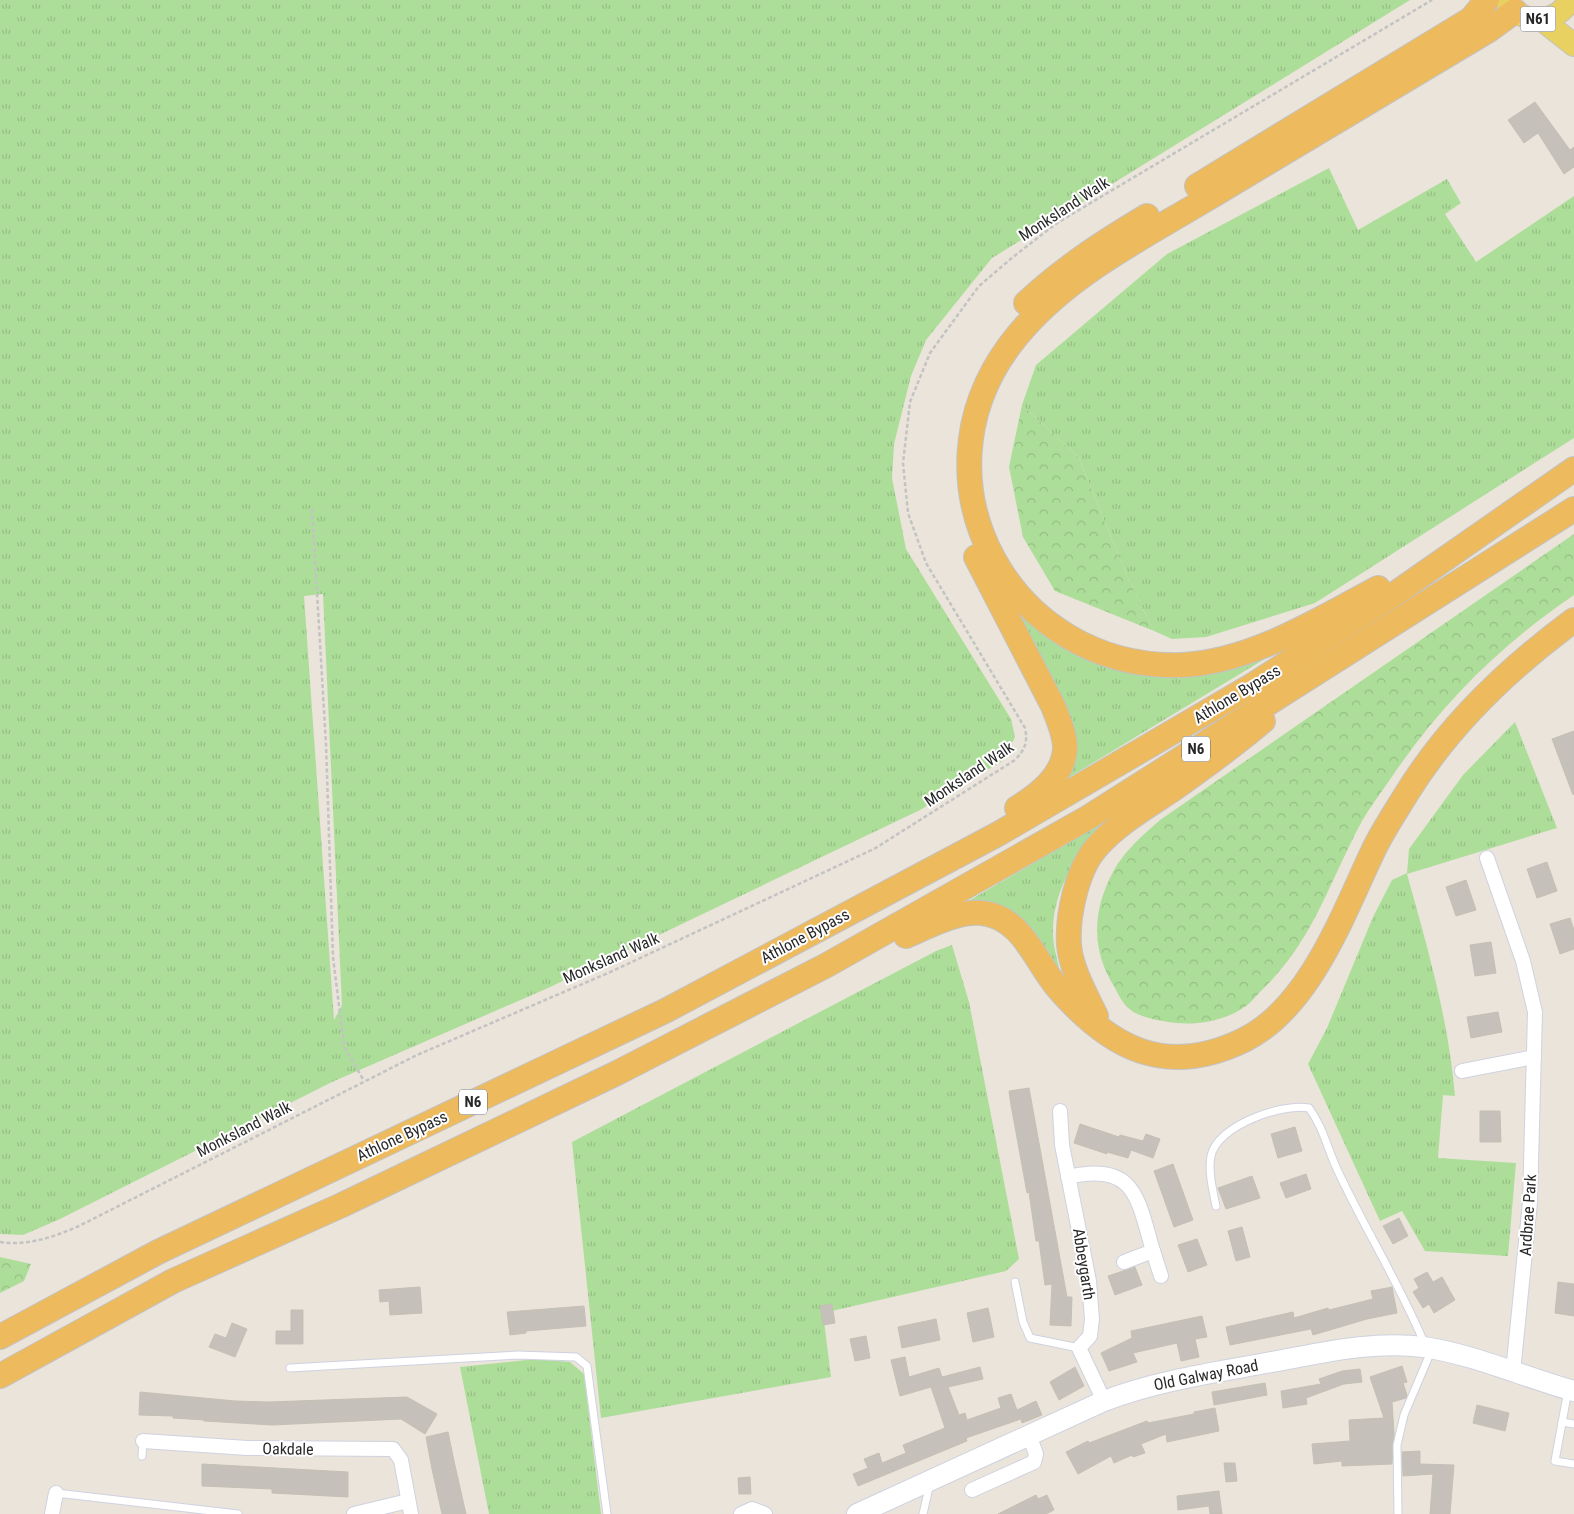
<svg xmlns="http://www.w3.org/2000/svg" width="1574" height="1514" font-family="'Roboto Condensed',sans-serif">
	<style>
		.grass { fill: url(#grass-tufts); fill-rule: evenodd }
		.forest { fill: url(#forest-crowns) }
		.building { fill: #c5c0ba; stroke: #c5c0b4 }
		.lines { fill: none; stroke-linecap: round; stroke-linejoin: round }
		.service-casing { stroke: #cfd2e0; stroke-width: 9 }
		.minor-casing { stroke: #cfd2e0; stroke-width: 16 }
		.secondary-casing { stroke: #cfd2e0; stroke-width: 22 }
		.primary-casing { stroke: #c3c3c3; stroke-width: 24 }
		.trunk-casing { stroke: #c3c3c3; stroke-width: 26 }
		.path { stroke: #c3c3c3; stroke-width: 2.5; stroke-dasharray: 4 2.5; stroke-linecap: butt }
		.service { stroke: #fff; stroke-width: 7 }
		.minor { stroke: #fff; stroke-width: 14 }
		.secondary { stroke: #fff; stroke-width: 20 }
		.primary { stroke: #e8d061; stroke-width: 22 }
		.trunk { stroke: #eeba5e; stroke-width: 24 }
		.labels { text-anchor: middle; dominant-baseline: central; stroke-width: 4; stroke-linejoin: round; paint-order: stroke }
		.shield { fill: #fff; stroke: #686868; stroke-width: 1 }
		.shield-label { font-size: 15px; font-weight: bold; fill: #282828 }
		.street-label { font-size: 16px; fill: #282828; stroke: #fff }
	</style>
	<defs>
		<pattern id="grass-tufts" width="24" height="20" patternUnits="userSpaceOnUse" patternTransform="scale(1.25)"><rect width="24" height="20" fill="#adde99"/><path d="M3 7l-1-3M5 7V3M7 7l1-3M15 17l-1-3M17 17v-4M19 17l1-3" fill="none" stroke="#95be84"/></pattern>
		<pattern id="forest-crowns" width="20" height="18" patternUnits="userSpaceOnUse" patternTransform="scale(1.25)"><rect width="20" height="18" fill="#adde99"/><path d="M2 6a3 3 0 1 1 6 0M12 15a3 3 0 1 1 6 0" fill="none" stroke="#95be84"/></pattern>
	</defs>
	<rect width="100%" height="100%" fill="#eae4da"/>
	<g class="grass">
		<path d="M0,0H1410L992,258L926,340L911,376L894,444L892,478L906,549L1011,719L1015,737L1004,760L920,810L548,988L332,1082L60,1219L23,1235L0,1234ZM323,594L342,1005L334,1020L304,596Z"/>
		<path d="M1329,168L1358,230L1447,179L1461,203L1445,214L1476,262L1574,196V438L1315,603L1206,637L1172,639L1154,631L1126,574L1079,458L1022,405L1036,365L1167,254Z"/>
		<path d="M994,583L1051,639L1099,664L1125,671L1281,649L1063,781L1067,765Z"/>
		<path d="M1515,722L1557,828L1407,874C1427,946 1449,1021 1455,1096L1443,1095L1438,1158L1516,1163L1508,1256L1425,1251L1402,1211L1380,1221L1308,1064L1327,1028L1373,917L1392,880L1407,873L1409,849L1463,775Z"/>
		<path d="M1104,822C1078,852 1052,891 1053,933C1053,947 1058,962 1061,975C1046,951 1030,915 1000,906C989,903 976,904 965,903Z"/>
		<path d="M952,945L969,1002L1019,1259L1006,1271L823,1313L831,1377L601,1418L572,1142L936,951Z"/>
		<path d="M536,1359L570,1362L584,1374L601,1514H489L460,1367Z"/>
	</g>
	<g class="forest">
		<path d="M1022,405L1079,458L1126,574L1154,631L1055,591L1023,537L1009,467Z"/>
		<path d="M1574,534V595C1499,646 1440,705 1389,781C1380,794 1370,807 1362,821C1329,882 1314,940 1262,990C1256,996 1250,1004 1243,1008C1223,1021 1199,1025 1176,1023C1161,1021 1138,1018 1127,1007C1122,1002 1118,994 1115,988C1091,951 1092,911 1113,872C1124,851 1143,835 1160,820Z"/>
		<path d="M0,1257L31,1264L24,1281L0,1293Z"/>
	</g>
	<g class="building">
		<path d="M1535,102L1570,150L1574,147V167L1564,174L1538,133L1524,143L1508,120Z"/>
		<path d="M1574,731V794L1573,795L1552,739Z"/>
		<path d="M1547,862L1557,891L1537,898L1527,869Z"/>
		<path d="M1466,880L1476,910L1456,916L1446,887Z"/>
		<path d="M1570,918L1574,930V949L1560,954L1550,924Z"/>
		<path d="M1491,942L1496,973L1475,976L1470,945Z"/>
		<path d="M1498,1012L1502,1032L1471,1038L1467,1017Z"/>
		<path d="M1029,1088L1067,1297H1072L1071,1326L1050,1325L1052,1284L1045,1285L1039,1241H1036L1029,1192L1027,1193L1011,1105L1009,1091Z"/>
		<path d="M1480,1111H1500L1501,1142H1480Z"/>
		<path d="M1080,1124L1119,1137L1120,1135L1143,1141L1146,1134L1160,1139L1153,1158L1131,1150L1128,1158L1107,1152V1154L1074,1143Z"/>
		<path d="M1295,1127L1302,1151L1278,1158L1271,1134Z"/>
		<path d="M1173,1164L1193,1220L1174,1227L1154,1171Z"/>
		<path d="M1306,1174L1311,1189L1286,1198L1280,1183Z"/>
		<path d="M1252,1176L1260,1198L1226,1209L1218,1188Z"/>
		<path d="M1399,1218L1408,1236L1393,1244L1383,1226Z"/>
		<path d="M1242,1227L1250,1257L1236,1261L1228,1231Z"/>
		<path d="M1197,1239L1207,1265L1188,1272L1178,1245Z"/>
		<path d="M1135,1267L1142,1285L1115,1295L1108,1276Z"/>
		<path d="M1427,1272L1433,1282L1442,1277L1455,1300L1434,1313L1429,1304L1423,1308L1413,1292L1419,1288L1414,1279Z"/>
		<path d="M1558,1282L1574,1284V1316L1555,1313Z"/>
		<path d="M420,1287L422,1313L390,1315L389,1301L380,1302L379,1290Z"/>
		<path d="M1392,1287L1397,1313L1367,1319L1313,1335L1311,1329L1230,1345L1226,1327L1293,1312L1294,1318L1328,1308L1329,1310L1373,1299L1371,1291Z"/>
		<path d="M832,1304L835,1323L823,1325L820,1306Z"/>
		<path d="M584,1306L586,1326L526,1331V1333L510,1335L507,1312Z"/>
		<path d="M988,1308L994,1337L973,1342L967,1313Z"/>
		<path d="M291,1310H303V1344H276V1331H291Z"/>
		<path d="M1202,1316L1207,1337L1195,1339L1199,1357L1181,1361L1177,1343L1133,1353L1137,1362L1109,1371L1101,1353L1132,1338L1131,1331Z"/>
		<path d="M936,1319L940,1340L902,1348L898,1327Z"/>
		<path d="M232,1323L247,1329L235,1357L209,1347L215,1334L226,1338Z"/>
		<path d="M866,1336L870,1358L855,1361L850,1339Z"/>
		<path d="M905,1357L909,1377L939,1368L942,1377L980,1367L983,1379L948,1387L959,1415L965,1413L967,1420L1001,1408L998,1398L1011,1394L1017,1410L1036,1401L1042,1415L1022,1423L1021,1419L966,1438L967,1441L858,1486L853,1474L868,1468L864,1459L879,1453L882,1463L906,1453L903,1445L945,1428L931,1387L900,1396L891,1360Z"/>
		<path d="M1402,1366L1407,1382L1403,1383L1407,1395L1406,1398L1392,1402L1394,1433L1392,1464L1342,1466V1461L1314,1464L1312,1444L1350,1441L1349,1420L1384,1418L1370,1377Z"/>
		<path d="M1075,1367L1084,1386L1059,1400L1050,1382Z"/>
		<path d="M1360,1369L1362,1382L1344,1384L1306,1398L1307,1404L1283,1408L1281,1391L1321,1384L1319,1379L1342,1371Z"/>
		<path d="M1265,1383L1267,1395L1214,1405L1212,1392Z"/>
		<path d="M140,1392L235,1401L269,1402L407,1397L437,1414L425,1434L401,1419L272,1425L204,1421V1420L173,1418V1416L139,1415Z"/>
		<path d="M1477,1405L1509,1413L1505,1431L1473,1423Z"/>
		<path d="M1215,1408L1219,1431L1167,1442L1166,1434L1141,1444L1145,1453L1133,1457L1132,1455L1114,1463L1111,1456L1078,1474L1066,1452L1088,1441L1089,1443L1147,1421L1148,1423L1194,1414V1412Z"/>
		<path d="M448,1432L454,1461L466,1514H442L432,1469L426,1437Z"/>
		<path d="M1420,1451V1464L1454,1465L1450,1514H1430L1433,1474L1403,1476L1402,1452Z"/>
		<path d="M1224,1463H1235L1237,1481L1226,1482Z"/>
		<path d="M202,1464L348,1472V1497L272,1493V1489L202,1486Z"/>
		<path d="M750,1477L751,1494H739L738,1478Z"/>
		<path d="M1219,1491L1222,1514H1210L1209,1506L1178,1510L1177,1496Z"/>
		<path d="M1036,1495L1038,1499L1047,1495L1054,1510L1046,1514H998Z"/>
	</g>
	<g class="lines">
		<g class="service-casing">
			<g id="service">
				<path d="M1216,1206C1213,1191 1208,1171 1211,1156C1217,1125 1283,1103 1309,1108C1323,1127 1327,1147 1336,1167C1364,1228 1400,1284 1425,1345"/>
				<path d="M1015,1282L1023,1322L1030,1338L1079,1348"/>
				<path d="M290,1368L518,1355L576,1357L587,1366L607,1514"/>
				<path d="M1568,1390L1555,1461L1574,1464"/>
				<path d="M1562,1422L1574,1424"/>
				<path d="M142,1456L143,1441"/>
				<path d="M56,1493L238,1514"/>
				<path d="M923,1514L930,1483"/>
				<path d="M1398,1514L1397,1445L1404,1415L1432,1349"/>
			</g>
		</g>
		<g class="minor-casing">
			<g id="minor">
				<path d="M1487,858L1523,961L1535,1012L1530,1202L1513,1372"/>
				<path d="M1462,1071L1534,1057"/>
				<path d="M1060,1111L1062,1145L1089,1281L1092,1319L1090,1336L1079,1348L1104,1401"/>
				<path d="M1068,1177C1136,1161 1138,1200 1153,1251L1124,1262"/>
				<path d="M1153,1251L1161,1276"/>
				<path d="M143,1441L247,1448L393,1449L401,1460L411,1514"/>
				<path d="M972,1490L1034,1462L1036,1454L1029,1435"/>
				<path d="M52,1514L56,1493"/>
				<path d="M354,1514L408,1501"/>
				<path d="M741,1514L752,1509L765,1514"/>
			</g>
		</g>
		<g class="secondary-casing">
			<path id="secondary" d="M857,1514L1104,1401C1156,1381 1211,1373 1266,1363C1318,1354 1371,1340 1424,1347C1475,1355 1524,1377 1574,1391"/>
		</g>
		<g class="primary-casing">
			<g id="primary">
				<path d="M1507,0C1521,26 1556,25 1570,0"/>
				<path d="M1541,19L1574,45"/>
			</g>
		</g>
		<g class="trunk-casing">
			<g id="trunk">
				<path d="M1197,186L1471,19L1487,0"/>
				<path d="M1026,303C1065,267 1102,243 1147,216"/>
				<path d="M976,557L1053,706C1058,719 1065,734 1065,748C1064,776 1038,795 1017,808"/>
				<path d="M1378,588C1318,620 1251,662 1182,665C1012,671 907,483 1010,345C1060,278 1141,239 1210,197C1303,141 1396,85 1489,30L1515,11"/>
				<path d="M906,936C929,926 956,911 982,913C1022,917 1035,961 1057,987C1110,1049 1166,1078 1244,1040C1311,1007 1345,909 1375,847C1384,829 1396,811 1407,793C1449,725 1509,668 1574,620"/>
				<path d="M1096,1016C1086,995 1071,969 1069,945C1067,916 1077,870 1096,848C1117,824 1145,808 1172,790C1203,768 1234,746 1263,721"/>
				<path d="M0,1337L158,1252L665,1011L998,834L1253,685L1399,591L1574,469"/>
				<path d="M0,1376L173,1281L342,1205L617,1073L827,965L1089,817L1574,509"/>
			</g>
		</g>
		<g class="path">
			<path d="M312,509L326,744L333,957L344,1046L364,1081"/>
			<path d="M0,1242C28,1246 54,1237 79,1226L417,1055L608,973L874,849L1015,760C1025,749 1028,743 1025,728L926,563L908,513L903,463L910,402L930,353L979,286L1013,257L1057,223L1432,0"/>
		</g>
		<use href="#service" class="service"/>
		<use href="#minor" class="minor"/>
		<use href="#secondary" class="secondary"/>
		<use href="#primary" class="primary"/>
		<use href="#trunk" class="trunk"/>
	</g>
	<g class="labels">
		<g class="shield">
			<rect x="1520.5" y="6.5" width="35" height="25" rx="4"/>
			<rect x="1182" y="736.5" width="28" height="25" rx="4"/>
			<rect x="459" y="1089.5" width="28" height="25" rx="4"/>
		</g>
		<g class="shield-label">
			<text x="1538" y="19">N61</text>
			<text x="1196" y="749">N6</text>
			<text x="473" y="1102">N6</text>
		</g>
		<g class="street-label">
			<text transform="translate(1064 209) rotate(-33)">Monksland Walk</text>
			<text transform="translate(1237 694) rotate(-31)">Athlone Bypass</text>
			<text transform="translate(969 774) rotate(-34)">Monksland Walk</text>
			<text transform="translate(805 936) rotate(-28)">Athlone Bypass</text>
			<text transform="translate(611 958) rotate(-24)">Monksland Walk</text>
			<text transform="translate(244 1129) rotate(-27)">Monksland Walk</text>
			<text transform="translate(402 1136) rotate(-25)">Athlone Bypass</text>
			<text transform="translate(1528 1215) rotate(-86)">Ardbrae Park</text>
			<text transform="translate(1084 1264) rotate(81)">Abbeygarth</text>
			<text transform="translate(1206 1375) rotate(-11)">Old Galway Road</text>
			<text transform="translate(288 1449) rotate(1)">Oakdale</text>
		</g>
	</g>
</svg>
